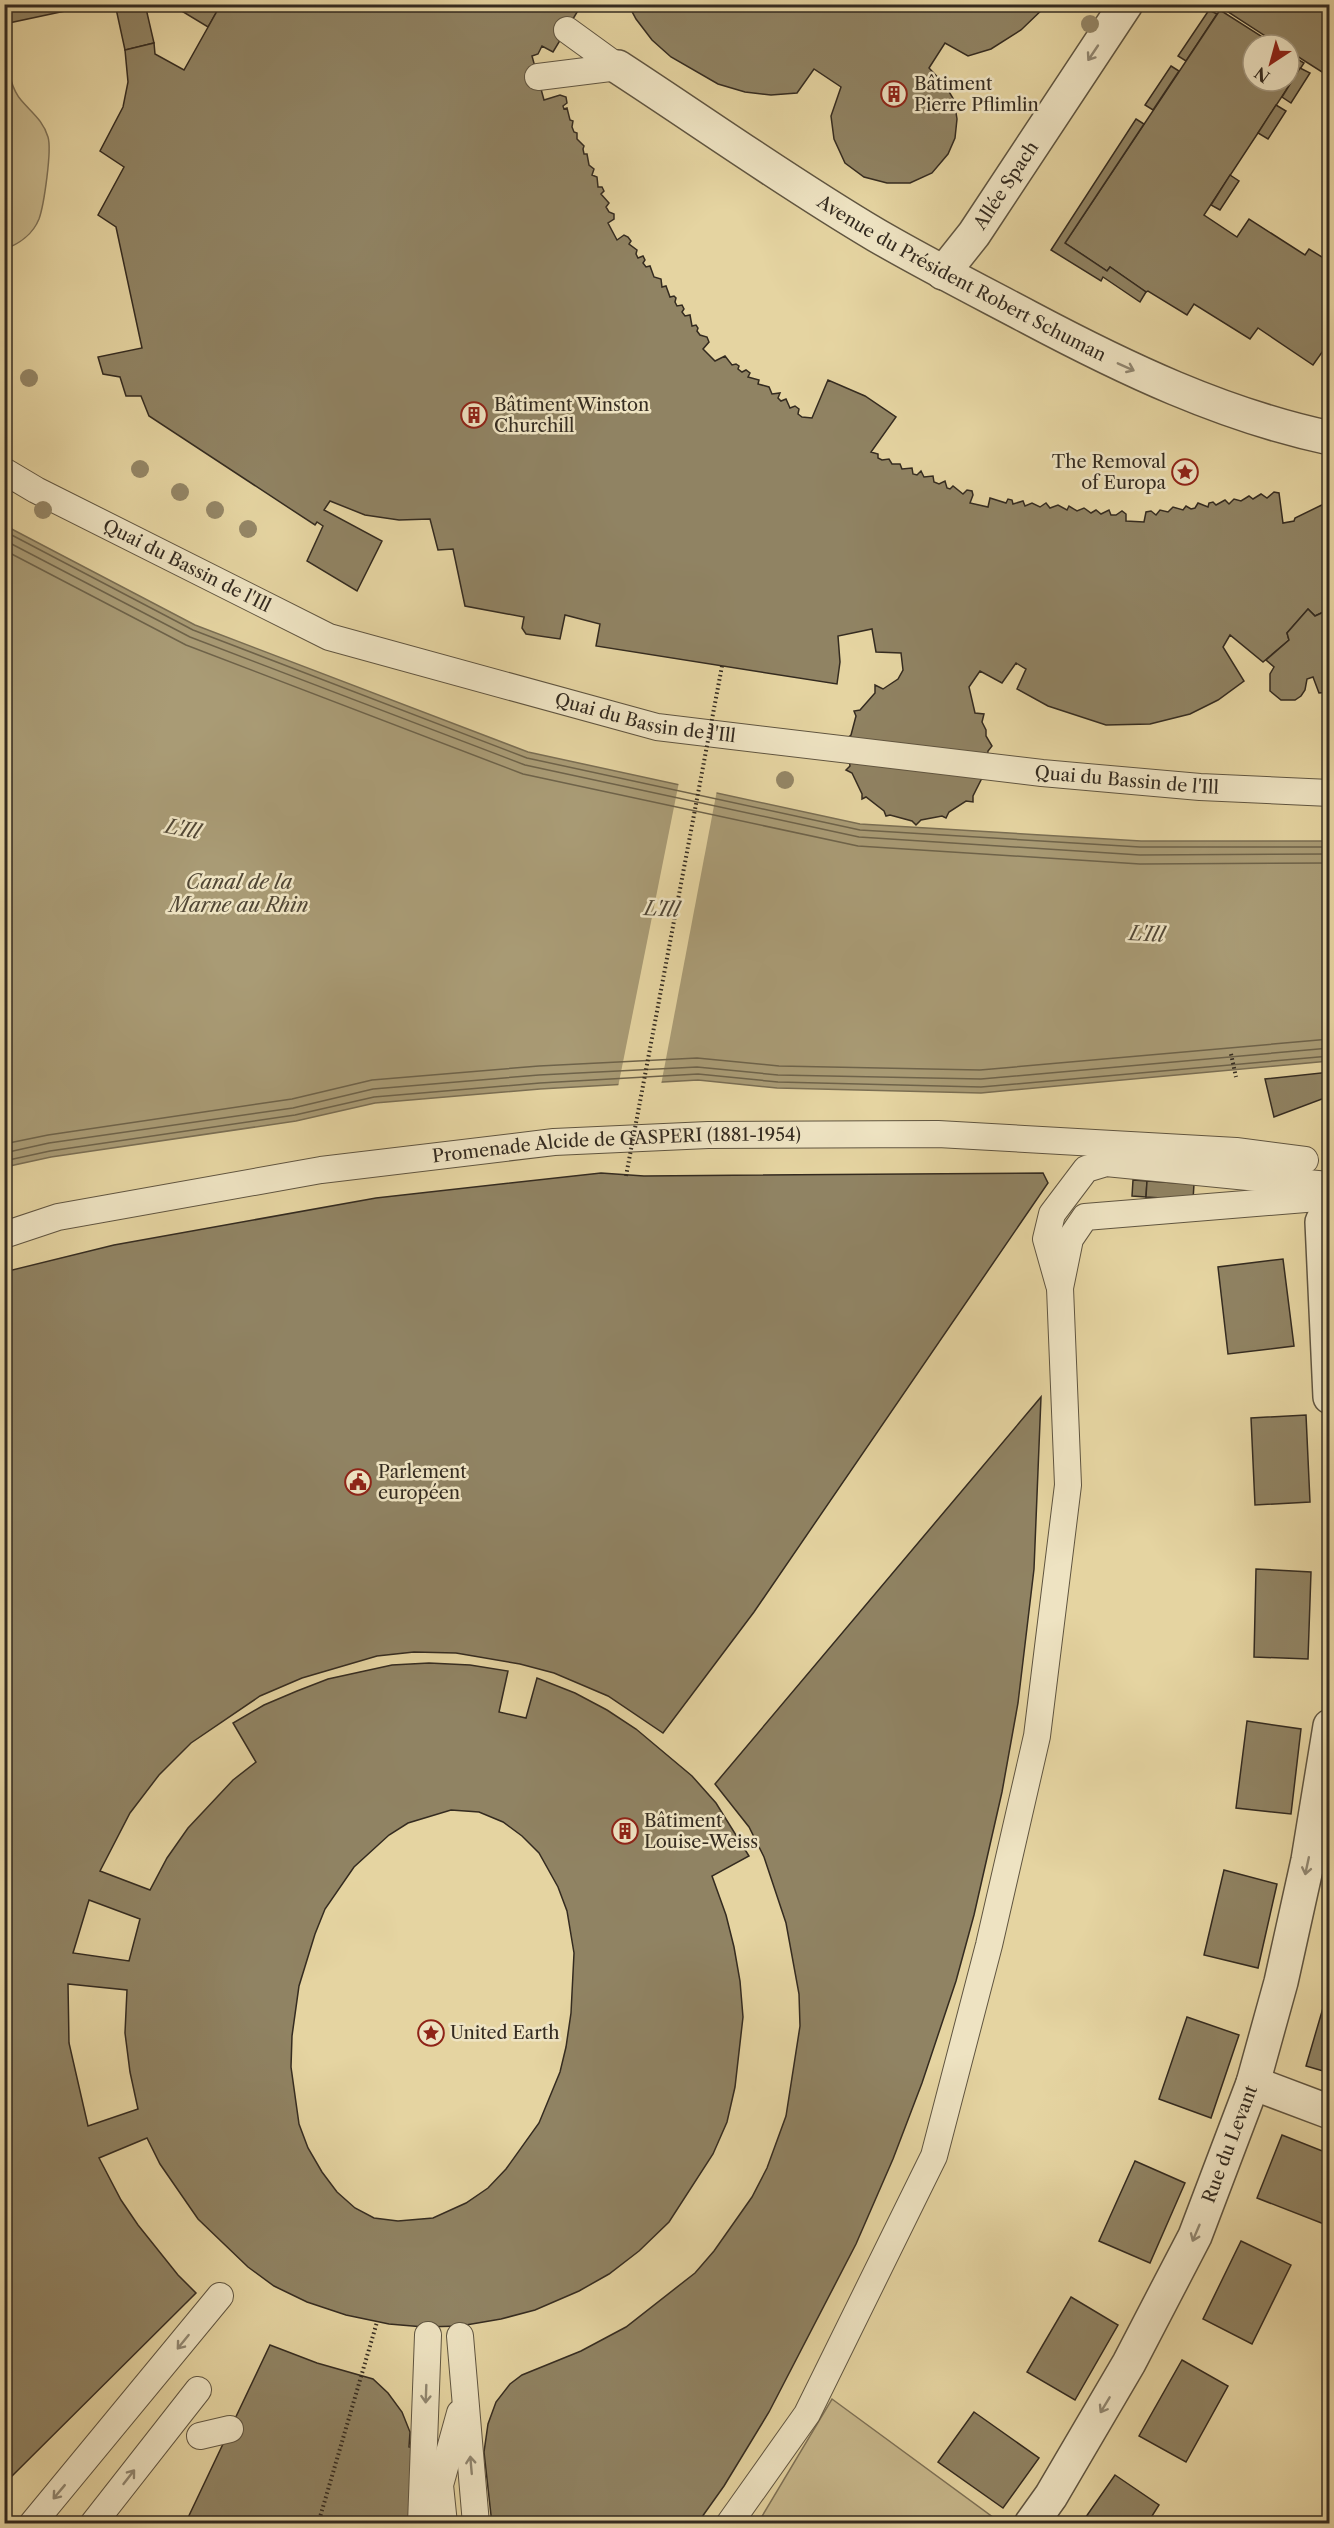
<svg xmlns="http://www.w3.org/2000/svg" width="1334" height="2528" font-family="'Libre Caslon Text',serif">
	<style>
		.green { fill: #c7b78b; stroke: #7e7156; stroke-width: 1.5 }
		.water { fill: #a99b75; stroke: #7a6e53; stroke-width: 1.5 }
		.pier { fill: #e5d4a1 }
		.lines { fill: none; stroke-linecap: round; stroke-linejoin: round }
		.shore { stroke: #6e634a; stroke-width: 1.5 }
		.building { fill: #908363; stroke: #342b20; stroke-width: 1.5; fill-rule: evenodd }
		.service-casing { stroke: #605540; stroke-width: 28 }
		.minor-casing { stroke: #605540; stroke-width: 36 }
		.path { stroke: #342b20; stroke-width: 4; stroke-dasharray: 1.5 3; stroke-linecap: butt }
		.service { stroke: #eee3c2; stroke-width: 26 }
		.minor { stroke: #eee3c2; stroke-width: 33 }
		.path-bridge { stroke: #342b20; stroke-width: 4; stroke-dasharray: 1.5 3; stroke-linecap: butt }
		.tree { fill: #948666 }
		.oneway { stroke: #918771 }
		.labels { text-anchor: middle; dominant-baseline: central; stroke-width: 5; stroke-linejoin: round; paint-order: stroke }
		.poi-label { font-size: 18px; fill: #342b20; stroke: #eee3c2; text-anchor: start }
		.street-label { font-size: 18px; fill: #342b20; stroke: #eee3c2 }
		.water-label { font-size: 20px; font-style: italic; fill: #514735; stroke: #eee3c2 }
	</style>
	<rect width="100%" height="100%" fill="#e5d4a1"/>
	<filter id="stains"><feTurbulence type="fractalNoise" baseFrequency=".00333" numOctaves="4"/><feColorMatrix values="0 0 0 0 .2 0 0 0 0 .09 0 0 0 0 .02 0 0 0 .5 -.17"/></filter>
	<radialGradient id="worn" r=".72"><stop offset=".6" stop-color="#630" stop-opacity="0"/><stop offset="1" stop-color="#630" stop-opacity=".3"/></radialGradient>
	<g class="green">
		<path d="M4,47C8,64 9,86 21,100C31,112 43,120 48,137C52,150 44,205 39,219C33,234 19,244 5,249Z"/>
		<path d="M832,2399L994,2518L990,2524L758,2523Z"/>
	</g>
	<path class="water" d="M4,525L195,625L528,752L860,824L1141,841H1329V1061L981,1093L777,1088L698,1080L540,1089L375,1103L296,1121L51,1157L5,1167Z"/>
	<path class="pier" d="M679,782L717,790L661,1085L618,1087Z"/>
	<g class="lines">
		<g class="shore">
			<path d="M4,531L193,630L527,758L860,830L1140,847H1330"/>
			<path d="M4,540L190,637L525,765L859,837L1140,855L1330,854"/>
			<path d="M4,550L186,645L523,774L858,846L1140,864L1330,863"/>
			<path d="M4,1144L48,1135L292,1099L372,1080L539,1066L697,1058L779,1066L980,1070L1330,1039"/>
			<path d="M4,1153L49,1143L293,1108L373,1089L539,1075L697,1067L778,1075L981,1079L1330,1048"/>
			<path d="M4,1161L50,1151L295,1115L374,1097L540,1083L698,1074L778,1082L981,1087L1330,1056"/>
		</g>
	</g>
	<g class="building">
		<path d="M4,4H98L4,24Z"/>
		<path d="M115,4H145L154,43L125,50Z"/>
		<path d="M170,4H207L217,11L208,27Z"/>
		<path d="M221,4H582L553,52L542,46L538,54L532,56L544,100L560,95L566,97L567,103L563,106L564,109L567,108L570,120L573,121L572,127L574,132L577,133V139L584,146L583,149L584,154H587L589,165L594,169L592,175L597,177L598,187H602L604,191L601,194L609,203L606,207L609,212L614,214V219L608,223L617,240L624,235L628,237L631,241L629,244L637,250L636,254L638,258L643,256L645,260L643,263L646,267L650,266L654,277L661,279L662,287L666,286L670,297L674,296L676,298L675,302L677,306L682,305L684,309L682,312L685,316L690,315L692,326L696,325L698,328L697,331L700,335L707,337L709,342L703,349L715,361L725,356L732,365L736,364L739,366L738,369L742,372L746,370L750,373L748,377L759,380L758,384L769,387L772,394L780,393L778,398L781,401L786,399L790,408L795,406L799,409L798,414L802,417L812,418L828,380L865,396L896,417L871,452L878,454V458L882,460L889,459L892,464H900L902,469L912,468L913,474L917,475L921,471L924,477L933,476L934,482L939,484L945,481L947,488L950,489L953,486L963,494L967,490L972,491L973,495L970,503L988,507L990,498L1006,503L1008,499L1012,500L1013,504L1023,501L1025,506L1032,503L1040,507L1046,503L1050,508L1058,505L1067,510L1069,506L1077,511L1084,508L1091,513L1096,510L1101,514L1109,510L1111,515H1116L1122,511L1126,514V521L1144,522L1146,512L1151,511L1156,515L1160,510L1168,512L1173,507L1183,510L1186,506L1191,509L1195,508L1198,503L1208,507L1209,503L1213,502L1216,505L1225,500L1229,504L1234,499L1241,501L1249,496L1253,499L1261,494L1267,498L1274,492L1279,493L1283,523L1294,521L1295,518L1330,501V609L1315,616L1308,609L1287,633L1289,640L1263,662L1230,635L1223,647L1244,681L1218,700L1190,714L1150,724L1106,725L1048,706L1017,689L1026,669L1016,663L1002,683L980,671L969,687L975,713L984,714L982,722L986,730V736L992,746L988,751L986,770L973,796V802L966,801L949,812L946,818L942,816L921,820L916,825L912,821L890,815L886,816L884,811L866,797L862,799V794L852,773L846,770L850,766L846,739L851,735L856,716L854,711L860,710L875,693V685L883,689L898,679L903,670L901,653L876,652L872,629L838,636L840,662L837,684L596,646L600,624L565,615L560,639L526,634L522,628L524,617L465,606L453,549L438,550L430,519L399,520L365,515L330,501L324,510L382,541L357,591L307,561L323,526L317,522L315,525L149,416L141,396H126L120,377L103,374L98,357L142,348L116,227L98,215L124,167L100,151L123,107L128,82L125,50L154,43L155,54L184,70Z"/>
		<path d="M628,4H1048L1021,30L991,49L968,56L945,43L929,68L945,85L954,100L957,119L955,138L948,154L932,173L910,183H887L864,177L845,163L834,139L831,116L841,87L814,69L797,93L771,95L745,92L718,84L671,57L652,40L636,19Z"/>
		<path d="M1227,4H1330V61L1322,72L1289,51V45H1279L1225,10Z"/>
		<path d="M1209,10L1217,14L1186,61L1178,56Z"/>
		<path d="M1220,10L1275,45H1253V81H1289V54L1304,63L1204,215L1237,237L1249,219L1305,255L1309,249L1330,262V341L1313,365L1258,328L1250,339L1194,304L1187,315L1148,291L1146,292L1110,267L1107,271L1065,243Z"/>
		<path d="M1171,66L1179,71L1153,110L1145,105Z"/>
		<path d="M1300,68L1310,73L1291,103L1282,97Z"/>
		<path d="M1276,105L1286,111L1268,139L1258,133Z"/>
		<path d="M1136,119L1144,124L1065,243L1107,271L1110,267L1146,292L1140,302L1103,277L1101,281L1051,250Z"/>
		<path d="M1230,175L1239,181L1220,210L1211,205Z"/>
		<path d="M1308,609L1315,616L1330,609V692L1319,693L1313,677L1307,679L1305,690L1301,696L1295,700H1281L1270,691V674L1274,667L1266,660L1289,640L1287,633Z"/>
		<path d="M1330,1072V1096L1274,1117L1265,1079Z"/>
		<path d="M601,1173L644,1176L1043,1173L1048,1183L754,1612L663,1733L608,1696L554,1673L520,1664L456,1653L414,1652L377,1656L302,1678L260,1696L191,1743L159,1775L130,1813L100,1871L150,1890L167,1858L188,1828L233,1780L256,1762L233,1723L264,1705L297,1691L328,1679L392,1665L429,1663L470,1665L508,1671L499,1712L526,1718L537,1678L575,1693L607,1710L636,1729L692,1776L716,1803L749,1856L712,1876L726,1915L734,1947L740,1981L743,2017L735,2087L727,2122L713,2154L669,2222L639,2251L609,2274L579,2291L535,2310L501,2319L460,2326L424,2327L389,2324L346,2315L307,2302L274,2286L248,2267L198,2219L160,2164L147,2138L99,2158L121,2200L138,2225L178,2275L196,2293L4,2484V1272L114,1245L376,1198ZM451,1810L479,1812L503,1822L522,1836L539,1853L558,1887L567,1911L574,1953L571,2013L566,2047L560,2072L539,2123L506,2169L488,2188L466,2203L433,2218L398,2221L374,2218L355,2208L337,2192L322,2172L308,2148L299,2124L291,2067L292,2036L299,1986L315,1934L325,1909L354,1867L389,1835L408,1823ZM89,1900L140,1919L129,1961L73,1953ZM68,1984L127,1990L125,2033L130,2072L138,2109L88,2126L69,2043Z"/>
		<path d="M1133,1180L1147,1181L1146,1197L1132,1196Z"/>
		<path d="M1147,1181L1194,1184L1193,1200L1146,1197Z"/>
		<path d="M1283,1259L1294,1346L1228,1354L1218,1267Z"/>
		<path d="M1041,1397L1034,1569L1018,1703L1002,1792L974,1915L956,1981L922,2083L893,2159L856,2244L769,2412L724,2486L697,2524H492L484,2452L488,2424L496,2402L510,2384L522,2375L581,2351L626,2327L695,2273L714,2251L752,2197L767,2168L786,2116L800,2026L799,1994L786,1923L764,1857L749,1827L715,1784Z"/>
		<path d="M1306,1415L1310,1502L1255,1505L1251,1418Z"/>
		<path d="M1256,1569L1311,1572L1308,1659L1254,1657Z"/>
		<path d="M1247,1721L1301,1729L1291,1814L1236,1808Z"/>
		<path d="M1224,1870L1277,1884L1258,1968L1204,1955Z"/>
		<path d="M1325,2001L1330,2002V2073L1306,2066Z"/>
		<path d="M1187,2017L1239,2035L1211,2118L1159,2099Z"/>
		<path d="M1282,2135L1330,2154V2211L1324,2224L1257,2198Z"/>
		<path d="M1135,2161L1185,2183L1150,2263L1099,2241Z"/>
		<path d="M1241,2241L1291,2265L1252,2344L1203,2319Z"/>
		<path d="M1071,2297L1118,2325L1075,2400L1027,2372Z"/>
		<path d="M270,2345L317,2363L373,2379L388,2393L402,2412L410,2432L409,2447L414,2448L410,2524H185Z"/>
		<path d="M1182,2360L1228,2386L1186,2462L1139,2436Z"/>
		<path d="M974,2412L1039,2458L1003,2508L938,2462Z"/>
		<path d="M1115,2475L1159,2505L1147,2524H1081Z"/>
	</g>
	<g class="lines">
		<g class="service-casing">
			<g id="service">
				<path d="M567,30L618,67"/>
				<path d="M538,77L618,67"/>
				<path id="s1" d="M4,471L36,490L329,637L657,727L1042,773L1200,787L1330,793"/>
				<path id="s2" d="M4,1235L58,1217L321,1170L554,1142L708,1135L938,1134L1236,1151L1305,1160"/>
				<path d="M1059,1285L1046,1239L1052,1214L1086,1169L1106,1163L1328,1185"/>
				<path d="M460,2336L476,2524"/>
				<path d="M200,2436L230,2429"/>
				<path d="M32,2524L220,2296"/>
				<path d="M93,2524L198,2390"/>
				<path d="M421,2524L428,2335"/>
				<path d="M444,2524L440,2485L460,2413"/>
				<path d="M729,2524L807,2414L934,2156L989,1945L1037,1736L1068,1485L1060,1288L1070,1239L1085,1217L1330,1197"/>
			</g>
		</g>
		<g class="minor-casing">
			<g id="minor">
				<path id="s3" d="M618,67C704,123 788,183 876,235C926,264 977,290 1028,317C1124,368 1222,415 1330,438"/>
				<path id="s4" d="M943,273L974,234L1126,4"/>
				<path d="M1330,1206L1322,1222L1330,1397"/>
				<path d="M1253,2083L1330,2112"/>
				<path id="s5" d="M1031,2524L1051,2496L1129,2363L1195,2236L1253,2083L1281,1982L1308,1860L1330,1726"/>
			</g>
		</g>
		<g class="path">
			<path d="M1231,1054L1236,1077"/>
			<path d="M318,2524L377,2322"/>
		</g>
		<use href="#service" class="service"/>
		<use href="#minor" class="minor"/>
		<path class="path-bridge" d="M626,1176L722,666"/>
	</g>
	<g class="tree">
		<circle cx="1090" cy="24" r="9"/>
		<circle cx="29" cy="378" r="9"/>
		<circle cx="140" cy="469" r="9"/>
		<circle cx="180" cy="492" r="9"/>
		<circle cx="43" cy="510" r="9"/>
		<circle cx="215" cy="510" r="9"/>
		<circle cx="248" cy="529" r="9"/>
		<circle cx="785" cy="780" r="9"/>
	</g>
	<defs><path id="oneway-shaft" d="M-6 0H5M1.5-3L5.5 0L1.5 3" fill="none" stroke-width="1.6" stroke-linecap="round" stroke-linejoin="round" transform="scale(1.5)"/></defs>
	<g class="oneway">
		<use href="#oneway-shaft" transform="translate(1093 53) rotate(124)"/>
		<use href="#oneway-shaft" transform="translate(1126 367) rotate(24)"/>
		<use href="#oneway-shaft" transform="translate(1307 1866) rotate(102)"/>
		<use href="#oneway-shaft" transform="translate(1196 2233) rotate(113)"/>
		<use href="#oneway-shaft" transform="translate(183 2342) rotate(129)"/>
		<use href="#oneway-shaft" transform="translate(426 2394) rotate(92)"/>
		<use href="#oneway-shaft" transform="translate(1105 2405) rotate(121)"/>
		<use href="#oneway-shaft" transform="translate(471 2465) rotate(-95)"/>
		<use href="#oneway-shaft" transform="translate(129 2477) rotate(-52)"/>
		<use href="#oneway-shaft" transform="translate(59 2492) rotate(130)"/>
	</g>
	<defs>
		<g id="building-ring" transform="scale(1.35)"><circle r="9.5" fill="#eee3c2" stroke="#8f2418" stroke-width="1.5"/><path d="M-4-6H4V6H1V3H-1V6H-4ZM-2.5-4.3h1.7v1.8h-1.7ZM.8-4.3h1.7v1.8H.8ZM-2.5-1h1.7V.8h-1.7ZM.8-1h1.7V.8H.8Z" fill="#8f2418"/></g>
		<g id="sight-ring" transform="scale(1.35)"><circle r="9.5" fill="#eee3c2" stroke="#8f2418" stroke-width="1.5"/><path d="M0-6L1.8-2.2L6-1.7L2.9 1.2L3.7 5.4L0 3.3L-3.7 5.4L-2.9 1.2L-6-1.7L-1.8-2.2Z" fill="#8f2418"/></g>
		<g id="civic-ring" transform="scale(1.35)"><circle r="9.5" fill="#eee3c2" stroke="#8f2418" stroke-width="1.5"/><path d="M-.6-6.5H3V-4.5H.6V-3L4-1V1h2V6H-6V1h2V-1L-.6-3ZM-1.2 2.5V6h2.4V2.5Z" fill="#8f2418"/></g>
	</defs>
	<g fill-rule="evenodd">
		<use href="#building-ring" x="894" y="94"/>
		<use href="#building-ring" x="474" y="415"/>
		<use href="#sight-ring" x="1185" y="472"/>
		<use href="#civic-ring" x="358" y="1482"/>
		<use href="#building-ring" x="625" y="1831"/>
		<use href="#sight-ring" x="431" y="2033"/>
	</g>
	<g class="labels">
		<g class="poi-label">
			<text x="914" y="84">Bâtiment<tspan x="914" dy="21">Pierre Pflimlin</tspan></text>
			<text x="494" y="405">Bâtiment Winston<tspan x="494" dy="21">Churchill</tspan></text>
			<text x="1166" y="462" text-anchor="end">The Removal<tspan x="1166" dy="21">of Europa</tspan></text>
			<text x="378" y="1472">Parlement<tspan x="378" dy="21">européen</tspan></text>
			<text x="644" y="1821">Bâtiment<tspan x="644" dy="21">Louise-Weiss</tspan></text>
			<text x="450" y="2033">United Earth</text>
		</g>
		<g class="street-label">
			<text stroke="none"><textPath href="#s4" startOffset="108">Allée Spach</textPath></text>
			<text stroke="none"><textPath href="#s3" startOffset="404">Avenue du Président Robert Schuman</textPath></text>
			<text stroke="none"><textPath href="#s1" startOffset="206">Quai du Bassin de l'Ill</textPath></text>
			<text stroke="none"><textPath href="#s1" startOffset="692">Quai du Bassin de l'Ill</textPath></text>
			<text stroke="none"><textPath href="#s1" startOffset="1178">Quai du Bassin de l'Ill</textPath></text>
			<text stroke="none"><textPath href="#s2" startOffset="621">Promenade Alcide de GASPERI (1881-1954)</textPath></text>
			<text stroke="none"><textPath href="#s5" startOffset="430">Rue du Levant</textPath></text>
		</g>
		<g class="water-label">
			<text transform="translate(183 829) rotate(11)">L'Ill</text>
			<text x="239" y="882">Canal de la<tspan x="239" dy="23">Marne au Rhin</tspan></text>
			<text transform="translate(662 909) rotate(3)">L'Ill</text>
			<text transform="translate(1147 934) rotate(3)">L'Ill</text>
		</g>
	</g>
	<rect width="1334" height="2528" fill="none" stroke="#e5d4a1" stroke-width="24"/>
	<rect x="6" y="6" width="1322" height="2516" fill="none" stroke="#342b20" stroke-width="3"/>
	<rect x="12" y="12" width="1310" height="2504" fill="none" stroke="#342b20" stroke-width="1.5"/>
	<g transform="translate(1271 63) rotate(216)"><circle r="28" fill="#eee3c2" stroke="#a49981" stroke-width="1.5"/>
	<path d="M0-4.5L10 22L0 15L-10 22Z" fill="#8f2418"/>
	<text y="-9" font-size="16" font-weight="bold" text-anchor="middle" fill="#342b20">N</text>
	</g>
	<rect width="100%" height="100%" filter="url(#stains)"/>
	<rect width="100%" height="100%" fill="url(#worn)"/>
</svg>
